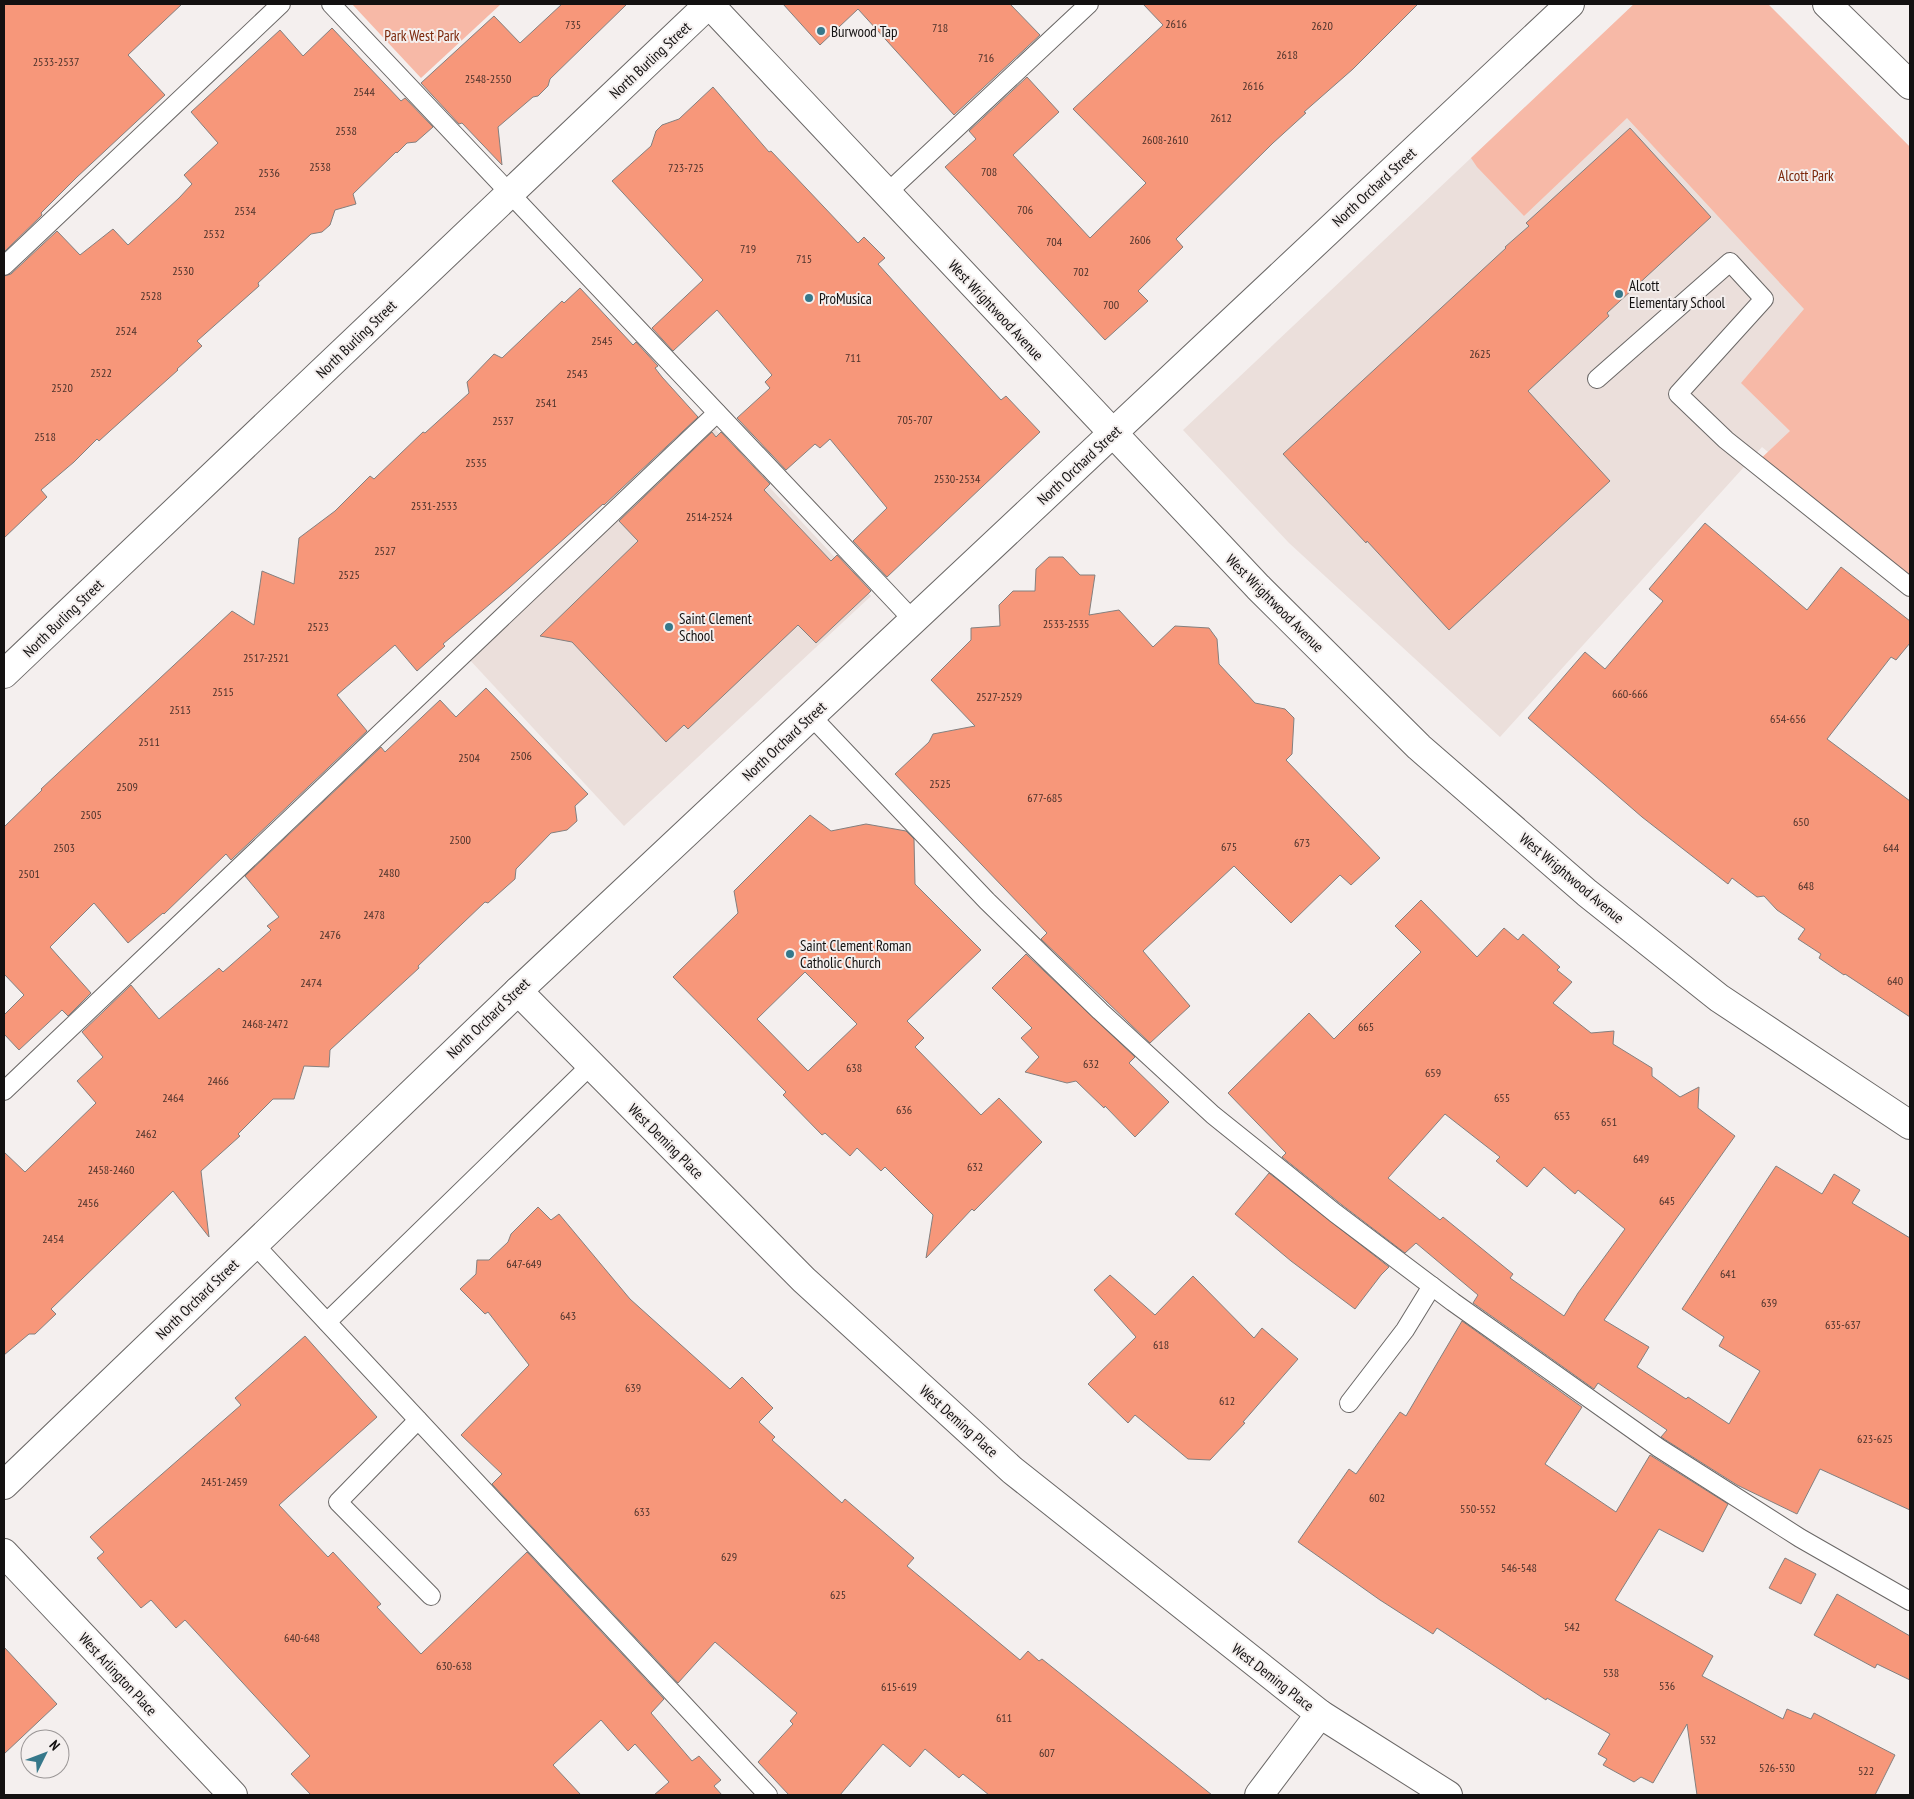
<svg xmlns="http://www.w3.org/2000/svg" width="1914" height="1799" font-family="'PT Sans Narrow',sans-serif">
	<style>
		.built { fill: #ebdfdb }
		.green { fill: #f7b9a7 }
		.building { fill: #f7977a; stroke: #84807f; fill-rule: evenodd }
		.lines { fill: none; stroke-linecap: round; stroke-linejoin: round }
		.lane-casing { stroke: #6a6766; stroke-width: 20 }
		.street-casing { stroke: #6a6766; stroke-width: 30 }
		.lane { stroke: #fff; stroke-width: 18 }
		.street { stroke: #fff; stroke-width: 28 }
		.poi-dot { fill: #36788a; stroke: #f4efee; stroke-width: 2 }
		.labels { text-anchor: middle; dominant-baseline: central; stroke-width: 4; stroke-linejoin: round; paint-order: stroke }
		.number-label { font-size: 12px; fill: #4c322b }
		.poi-label { font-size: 15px; fill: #131111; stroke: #f4efee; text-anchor: start }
		.park-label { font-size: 15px; fill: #7b270a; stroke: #f4efee }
		.street-label { font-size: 15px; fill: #131111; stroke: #f4efee }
	</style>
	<rect width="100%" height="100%" fill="#f4efee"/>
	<g class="built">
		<path d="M1634,4H1768L1910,147V569L1762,447L1500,737L1289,543L1183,430Z"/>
		<path d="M714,428L871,596L624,826L468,658Z"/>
	</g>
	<g class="green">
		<path d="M352,4H501L421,78Z"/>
		<path d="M1634,4H1768L1910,147V576L1755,464L1790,431L1741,383L1804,309L1627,118L1524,216L1477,167L1471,158Z"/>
	</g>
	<g class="building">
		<path d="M4,4H182L128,55L165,95L77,177L41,213L42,215L4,252Z"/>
		<path d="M562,4H627L550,79L548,86L538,96L533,97L498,127L502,165L462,123L459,124L421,83L494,16L520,43Z"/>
		<path d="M783,4H1010L1040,35L954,115L858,9L820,45Z"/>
		<path d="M1143,4H1418L1353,69L1304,112L1306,113L1273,143L1176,239L1183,247L1138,291L1148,301L1105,340L945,167L976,139L969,131L1027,77L1059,112L1013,155L1090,238L1146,183L1073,109L1163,25Z"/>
		<path d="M332,28L401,101L405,98L433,127L416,142L407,143L397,153L396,152L353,194L356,204L335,210L330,225L322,232L311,234L258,283L259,286L197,341L202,346L177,369L178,370L110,431L99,441L97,439L74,462L41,490L47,497L4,538V276L11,274L57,231L80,255L113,229L128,245L179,198L192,184L184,175L218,143L191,112L280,30L303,56Z"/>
		<path d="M713,87L769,152L771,151L858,243L864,237L885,258L878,264L940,333L1001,400L1006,396L1040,432L887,577L853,541L887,508L830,439L820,448L815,444L786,470L737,418L770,388L765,382L772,375L717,310L673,351L652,328L703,280L612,181L651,146L656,131L662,125L679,119Z"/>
		<path d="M1630,128L1711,217L1607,313L1609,316L1528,391L1610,481L1449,630L1367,541L1366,543L1283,454L1506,248L1505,247L1529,226L1526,223Z"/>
		<path d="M580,288L633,345L636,342L658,366L655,368L662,377L698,417L604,505L603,504L510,587L443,644L445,646L417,671L395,645L337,695L367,731L231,860L226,854L164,914L163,913L128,943L94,903L50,947L91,993L68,1016L62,1010L19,1050L4,1034V1015L24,995L4,974V827L42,790L41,789L232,611L254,625L262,571L294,584L299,538L335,511L370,476L374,479L423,432L425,433L469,393L467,382L494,354L502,358L562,301L564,303Z"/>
		<path d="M712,432L716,437L721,432L770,484L764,490L831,561L837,555L871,591L816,643L798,625L688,729L684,725L666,742L572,642L540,636L638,541L619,521Z"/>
		<path d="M1705,523L1807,610L1841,567L1910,621V643L1896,660L1891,657L1827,739L1910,801V1017L1845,974L1844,975L1819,958L1821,954L1798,939L1805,929L1777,910L1764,896L1757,897L1732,878L1728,884L1642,817L1528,718L1585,652L1605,669L1663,601L1649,589Z"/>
		<path d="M1049,557H1063L1080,575H1095L1089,615L1119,610L1153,647L1175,626L1209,628L1217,639L1219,664L1255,703L1285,709L1294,718L1292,754L1286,760L1380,858L1351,885L1340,875L1291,923L1234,866L1143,951L1190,1006L1150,1043L1041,939L1047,933L895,774L929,742L933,734L975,726L931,680L971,640V628L1000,626L999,605L1013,591H1035L1036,569Z"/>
		<path d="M486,688L588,794L575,806L577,821L567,830L551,833L516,869L515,879L488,903L485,902L418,966L419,968L330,1050L329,1067L304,1066L294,1099H273L238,1134L240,1136L201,1171L209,1237L173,1191L51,1309L56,1314L35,1334H29L4,1355V1152L25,1172L96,1103L77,1081L103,1057L82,1032L131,985L159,1019L219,968L223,972L271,930L267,926L279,917L245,876L381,747L385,752L440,700L456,717Z"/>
		<path d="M810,815L831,831L866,824L906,831L914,839L915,884L981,950L907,1021L924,1038L915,1047L981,1115L999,1098L1042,1142L974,1211L972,1209L926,1258L933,1215L885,1167L881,1171L857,1148L850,1156L825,1133L822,1135L783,1095L786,1092L673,977L738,913L734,891ZM805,972L857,1024L808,1071L757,1019Z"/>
		<path d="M1421,900L1477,957L1504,928L1518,940L1523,934L1560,967L1557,970L1572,982L1553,1003L1591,1033L1614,1031L1613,1044L1652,1068V1076L1680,1097L1699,1087L1698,1108L1735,1136L1604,1320L1649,1347L1637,1367L1686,1399L1688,1397L1729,1424L1760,1371L1719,1346L1724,1337L1682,1309L1776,1166L1822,1194L1834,1174L1860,1190L1852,1203L1910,1238V1510L1820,1469L1797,1514L1737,1485L1661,1437L1667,1430L1598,1383L1594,1389L1473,1303L1478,1295L1416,1243L1405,1253L1342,1205L1282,1157L1286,1153L1228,1093L1309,1013L1334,1039L1421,952L1395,926ZM1445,1114L1500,1157L1496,1161L1527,1187L1544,1167L1575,1194L1578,1190L1625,1229L1578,1293L1564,1316L1510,1278L1513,1274L1443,1217L1440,1220L1388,1178Z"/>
		<path d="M1026,954L1135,1057L1129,1063L1169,1102L1135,1137L1105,1106L1104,1108L1076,1081L1067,1083L1025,1072L1039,1057L1021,1038L1032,1028L992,988Z"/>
		<path d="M1269,1173L1389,1267L1381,1275L1355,1309L1291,1261L1235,1214Z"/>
		<path d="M538,1207L551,1220L559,1214L630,1299L730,1389L742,1377L773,1408L759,1422L775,1437L772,1440L842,1503L845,1499L914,1558L907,1566L1020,1660L1028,1651L1039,1661L1042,1659L1212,1795H989L963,1774L959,1778L925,1749L910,1767L883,1744L840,1795H789L758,1762L793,1724L790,1721L797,1713L715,1642L678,1683L492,1484L502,1474L461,1435L529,1365L488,1312L485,1314L460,1289L476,1274L477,1260H489L508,1242L511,1234Z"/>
		<path d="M1110,1275L1155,1315L1193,1276L1254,1338L1262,1328L1298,1359L1243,1422L1245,1423L1210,1460L1188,1459L1135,1415L1128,1423L1088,1384L1136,1337L1094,1290Z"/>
		<path d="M1462,1321L1582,1407L1545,1464L1616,1512L1650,1455L1728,1504L1703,1552L1659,1529L1615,1600L1713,1656L1702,1676L1783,1719L1787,1709L1811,1719L1814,1713L1895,1755L1875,1795H1697L1687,1724L1653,1783L1641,1777L1634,1782L1603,1765L1607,1759L1598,1754L1610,1734L1547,1698L1546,1700L1437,1628L1433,1634L1380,1600L1298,1542L1349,1469L1356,1474L1400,1412L1406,1416Z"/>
		<path d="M305,1336L377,1417L279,1505L328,1557L333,1552L381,1604L377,1607L421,1654L527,1552L664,1699L651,1713L692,1761L699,1756L721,1780L714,1786L722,1795H654L669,1782L635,1744L628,1751L601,1720L553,1765L581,1795H311L291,1774L310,1756L185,1620L176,1628L151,1600L141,1608L97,1558L104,1552L90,1537L241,1405L235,1398Z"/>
		<path d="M1785,1558L1816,1574L1801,1604L1769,1588Z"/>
		<path d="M1837,1594L1910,1636V1680L1877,1664L1875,1668L1814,1635Z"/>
		<path d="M4,1647L57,1704L4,1754Z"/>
	</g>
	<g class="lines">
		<g class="lane-casing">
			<g id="lane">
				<path d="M331,4L913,620"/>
				<path d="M887,193L1089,4"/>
				<path d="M4,266L281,4"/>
				<path d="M1597,379L1730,262L1764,299L1678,394L1726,440L1910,587"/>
				<path d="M811,716L987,901L1100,1011L1213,1115L1335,1213L1453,1302L1659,1448L1800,1538L1910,1601"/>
				<path d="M4,1091L717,413"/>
				<path d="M254,1244L768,1795"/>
				<path d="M327,1322L591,1065"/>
				<path d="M1349,1403L1405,1330L1432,1286"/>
				<path d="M418,1420L338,1502L431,1596"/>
			</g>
		</g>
		<g class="street-casing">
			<g id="street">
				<path d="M709,4L1258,587L1419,747L1587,893L1719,998L1910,1125"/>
				<path d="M1827,4L1910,85"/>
				<path d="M4,674L709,4"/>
				<path d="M518,991L804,1280L1012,1470L1320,1714L1448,1795"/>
				<path d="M4,1485L518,991L1570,4"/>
				<path d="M4,1553L233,1795"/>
				<path d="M1259,1795L1320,1714"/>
			</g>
		</g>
		<use href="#lane" class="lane"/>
		<use href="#street" class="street"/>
	</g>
	<g class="poi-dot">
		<circle cx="821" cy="31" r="5"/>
		<circle cx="1619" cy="294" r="5"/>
		<circle cx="809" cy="298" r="5"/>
		<circle cx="669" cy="627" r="5"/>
		<circle cx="790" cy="954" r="5"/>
	</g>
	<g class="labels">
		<g class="number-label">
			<text x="1176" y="23">2616</text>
			<text x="573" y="24">735</text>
			<text x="1322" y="25">2620</text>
			<text x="940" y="27">718</text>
			<text x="1287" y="54">2618</text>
			<text x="986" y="57">716</text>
			<text x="56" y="61">2533-2537</text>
			<text x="488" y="78">2548-2550</text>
			<text x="1253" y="85">2616</text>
			<text x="364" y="91">2544</text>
			<text x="1221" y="117">2612</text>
			<text x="346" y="130">2538</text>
			<text x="1165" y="139">2608-2610</text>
			<text x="320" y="166">2538</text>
			<text x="686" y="167">723-725</text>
			<text x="989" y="171">708</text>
			<text x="269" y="172">2536</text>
			<text x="1025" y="209">706</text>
			<text x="245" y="210">2534</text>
			<text x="214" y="233">2532</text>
			<text x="1140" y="239">2606</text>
			<text x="1054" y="241">704</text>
			<text x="748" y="248">719</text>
			<text x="804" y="258">715</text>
			<text x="183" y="270">2530</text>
			<text x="1081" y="271">702</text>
			<text x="151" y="295">2528</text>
			<text x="1111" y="304">700</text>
			<text x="126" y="330">2524</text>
			<text x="602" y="340">2545</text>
			<text x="1480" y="353">2625</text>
			<text x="853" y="357">711</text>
			<text x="101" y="372">2522</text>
			<text x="577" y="373">2543</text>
			<text x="62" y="387">2520</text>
			<text x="546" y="402">2541</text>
			<text x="915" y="419">705-707</text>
			<text x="503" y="420">2537</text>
			<text x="45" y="436">2518</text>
			<text x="476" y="462">2535</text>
			<text x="957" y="478">2530-2534</text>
			<text x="434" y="505">2531-2533</text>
			<text x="709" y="516">2514-2524</text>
			<text x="385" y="550">2527</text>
			<text x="349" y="574">2525</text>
			<text x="1066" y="623">2533-2535</text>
			<text x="318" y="626">2523</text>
			<text x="266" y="657">2517-2521</text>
			<text x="223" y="691">2515</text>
			<text x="1630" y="693">660-666</text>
			<text x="999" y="696">2527-2529</text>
			<text x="180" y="709">2513</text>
			<text x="1788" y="718">654-656</text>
			<text x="149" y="741">2511</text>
			<text x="521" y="755">2506</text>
			<text x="469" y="757">2504</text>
			<text x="940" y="783">2525</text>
			<text x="127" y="786">2509</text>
			<text x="1045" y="797">677-685</text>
			<text x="91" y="814">2505</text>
			<text x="1801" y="821">650</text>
			<text x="460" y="839">2500</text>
			<text x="1302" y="842">673</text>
			<text x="1229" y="846">675</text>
			<text x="64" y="847">2503</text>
			<text x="1891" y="847">644</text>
			<text x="389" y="872">2480</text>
			<text x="29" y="873">2501</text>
			<text x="1806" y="885">648</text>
			<text x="374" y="914">2478</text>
			<text x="330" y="934">2476</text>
			<text x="1895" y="980">640</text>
			<text x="311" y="982">2474</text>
			<text x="265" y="1023">2468-2472</text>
			<text x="1366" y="1026">665</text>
			<text x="1091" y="1063">632</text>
			<text x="854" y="1067">638</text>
			<text x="1433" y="1072">659</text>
			<text x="218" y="1080">2466</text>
			<text x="173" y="1097">2464</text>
			<text x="1502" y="1097">655</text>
			<text x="904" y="1109">636</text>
			<text x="1562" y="1115">653</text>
			<text x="1609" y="1121">651</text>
			<text x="146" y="1133">2462</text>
			<text x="1641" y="1158">649</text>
			<text x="975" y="1166">632</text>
			<text x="111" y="1169">2458-2460</text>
			<text x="1667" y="1200">645</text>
			<text x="88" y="1202">2456</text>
			<text x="53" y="1238">2454</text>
			<text x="524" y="1263">647-649</text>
			<text x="1728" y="1273">641</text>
			<text x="1769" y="1302">639</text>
			<text x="568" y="1315">643</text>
			<text x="1843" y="1324">635-637</text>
			<text x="1161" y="1344">618</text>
			<text x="633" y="1387">639</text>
			<text x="1227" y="1400">612</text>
			<text x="1875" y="1438">623-625</text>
			<text x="224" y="1481">2451-2459</text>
			<text x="1377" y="1497">602</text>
			<text x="1478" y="1508">550-552</text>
			<text x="642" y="1511">633</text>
			<text x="729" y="1556">629</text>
			<text x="1519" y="1567">546-548</text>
			<text x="838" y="1594">625</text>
			<text x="1572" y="1626">542</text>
			<text x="302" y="1637">640-648</text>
			<text x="454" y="1665">630-638</text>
			<text x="1611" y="1672">538</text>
			<text x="1667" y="1685">536</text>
			<text x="899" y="1686">615-619</text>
			<text x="1004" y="1717">611</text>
			<text x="1708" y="1739">532</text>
			<text x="1047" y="1752">607</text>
			<text x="1777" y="1767">526-530</text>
			<text x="1866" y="1770">522</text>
		</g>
		<g class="poi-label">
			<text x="831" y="31">Burwood Tap</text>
			<text x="1629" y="285">Alcott<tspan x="1629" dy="17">Elementary School</tspan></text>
			<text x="819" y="298">ProMusica</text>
			<text x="679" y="618">Saint Clement<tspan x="679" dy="17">School</tspan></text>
			<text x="800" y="945">Saint Clement Roman<tspan x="800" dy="17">Catholic Church</tspan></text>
		</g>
		<g class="park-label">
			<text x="422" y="35">Park West Park</text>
			<text x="1806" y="175">Alcott Park</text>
		</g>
		<g class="street-label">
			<text transform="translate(650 60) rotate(-43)">North Burling Street</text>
			<text transform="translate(1374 187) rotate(-43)">North Orchard Street</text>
			<text transform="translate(996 310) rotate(47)">West Wrightwood Avenue</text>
			<text transform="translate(356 339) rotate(-44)">North Burling Street</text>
			<text transform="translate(1079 465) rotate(-43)">North Orchard Street</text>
			<text transform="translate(1275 603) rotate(45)">West Wrightwood Avenue</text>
			<text transform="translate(63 618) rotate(-44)">North Burling Street</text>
			<text transform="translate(784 741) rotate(-43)">North Orchard Street</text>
			<text transform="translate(1572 878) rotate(40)">West Wrightwood Avenue</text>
			<text transform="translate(488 1018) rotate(-44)">North Orchard Street</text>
			<text transform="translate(666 1141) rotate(45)">West Deming Place</text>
			<text transform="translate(197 1299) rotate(-44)">North Orchard Street</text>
			<text transform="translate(959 1421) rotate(42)">West Deming Place</text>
			<text transform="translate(118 1674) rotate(47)">West Arlington Place</text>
			<text transform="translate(1273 1677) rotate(38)">West Deming Place</text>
		</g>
	</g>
	<rect width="1914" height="1799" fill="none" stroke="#131111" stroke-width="10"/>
	<g transform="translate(45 1754) rotate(48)"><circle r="24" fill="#f4efee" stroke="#9a9696"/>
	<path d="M0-4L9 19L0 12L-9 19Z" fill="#36788a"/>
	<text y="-8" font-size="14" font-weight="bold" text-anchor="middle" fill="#131111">N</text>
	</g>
</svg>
